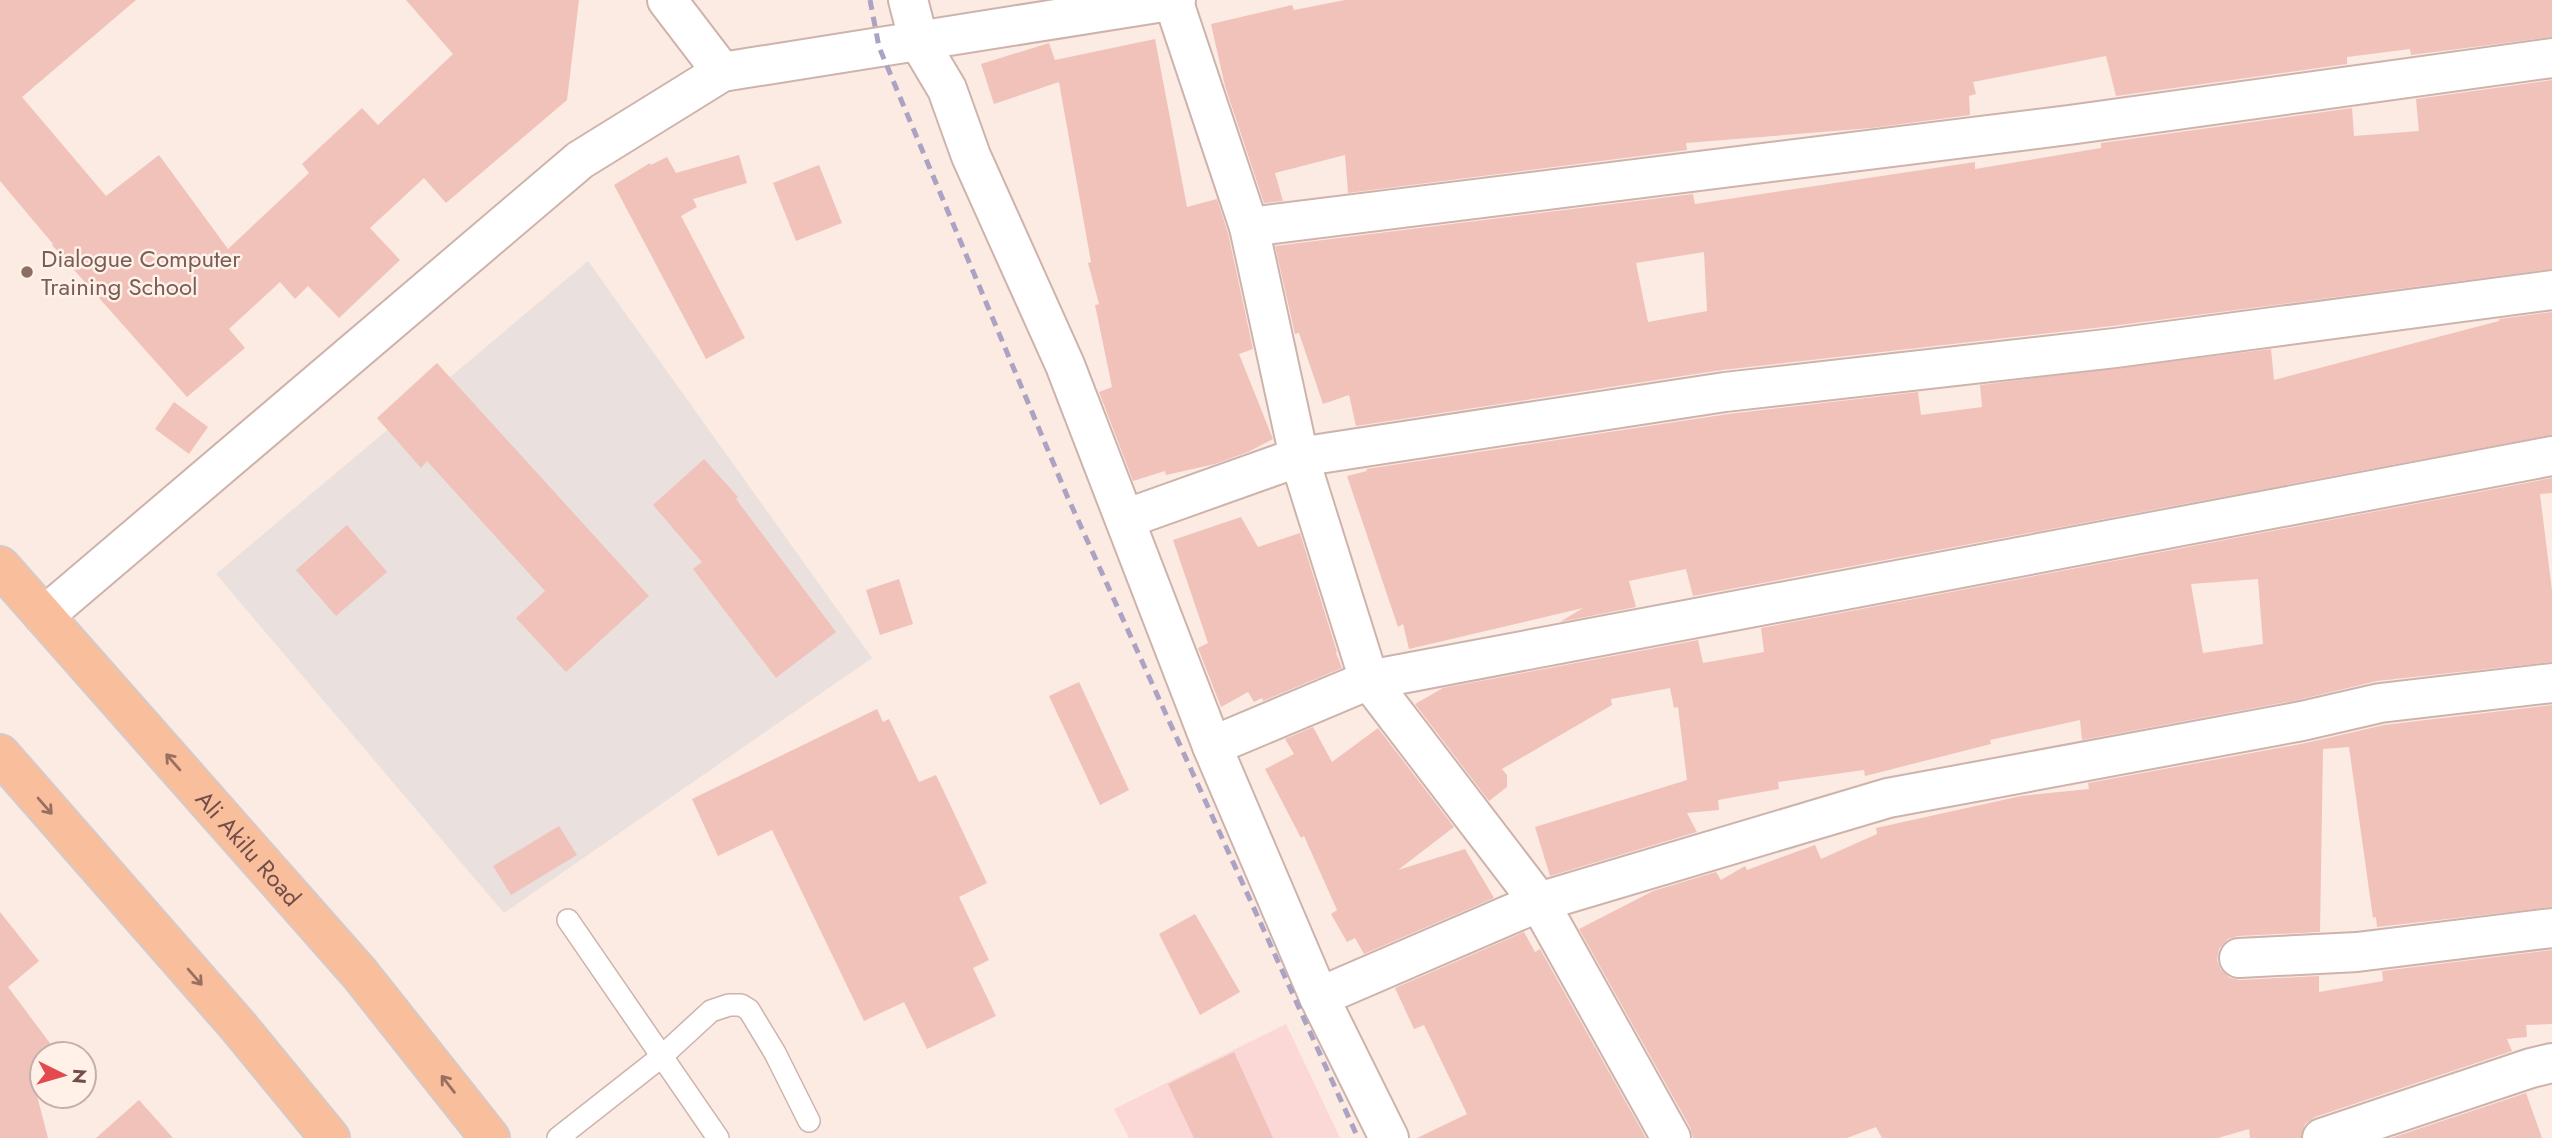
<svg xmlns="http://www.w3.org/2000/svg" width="2552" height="1138" font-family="Jost,sans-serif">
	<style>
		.commercial { fill: #fbd8d6 }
		.industrial { fill: #eae0dd }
		.building { fill: #f0c2ba; fill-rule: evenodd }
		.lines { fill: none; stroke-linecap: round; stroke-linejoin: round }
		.service-casing { stroke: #ceb3ac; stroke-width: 24 }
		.minor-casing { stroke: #ceb3ac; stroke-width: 42 }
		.primary-casing { stroke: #d5cac8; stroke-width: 42 }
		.service { stroke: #fff; stroke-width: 21 }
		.minor { stroke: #fff; stroke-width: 38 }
		.primary { stroke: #f9be9c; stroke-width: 38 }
		.rail { stroke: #aba2c4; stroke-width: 5; stroke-dasharray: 10 7; stroke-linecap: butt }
		.oneway { stroke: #9a6f62 }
		.education-dot { fill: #8d6e63; stroke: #fff0e8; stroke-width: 2.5 }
		.labels { text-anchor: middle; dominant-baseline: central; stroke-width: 5; stroke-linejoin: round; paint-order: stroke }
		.education-label { font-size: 24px; fill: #785e54; stroke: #fff0e8; text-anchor: start }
		.street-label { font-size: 24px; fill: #724d49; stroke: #fff0e8 }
	</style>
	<rect width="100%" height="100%" fill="#fbebe2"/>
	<path class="commercial" d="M1286,1024L1340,1138H1129L1114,1109Z"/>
	<path class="industrial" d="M588,261L872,658L504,913L216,574Z"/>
	<g class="building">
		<path d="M0,0H136L22,97L106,196L159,155L228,249L309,173L302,164L362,108L378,125L453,54L406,0H579L567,100L446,203L424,178L370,228L400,260L339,318L308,286L295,299L280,282L229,329L245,348L187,397L52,245L53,244L0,181Z"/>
		<path d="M1345,0H2552V37L2411,55L2410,49L2347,57V64L2116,96L2106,56L1973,82L1976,94L1969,96L1970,115L1871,128L1686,143L1687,150L1348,193L1345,155L1275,173L1283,201L1264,203L1225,86L1211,24L1292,5L1294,10Z"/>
		<path d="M1155,39L1187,207L1217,199L1228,233L1253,349L1239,354L1273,439L1248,452L1215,464L1166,475L1165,471L1133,481L1099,392L1112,387L1095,305L1099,304L1088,263L1091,262L1059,82L994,104L981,64L1049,43L1056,63L1055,60Z"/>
		<path d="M2552,80V269L2112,326L1722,370L1356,426L1349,395L1323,404L1299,333L1295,334L1275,246L1693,194L1695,204L1975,162V169L2101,148V143L2352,108L2354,136L2419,131L2416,99ZM1704,252L1707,311L1648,322L1636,263Z"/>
		<path d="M739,155L747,183L693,199L697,207L681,216L745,338L706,359L614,185L650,163L651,165L667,157L676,173Z"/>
		<path d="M819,165L842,223L796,241L773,183Z"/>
		<path d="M2552,312V435L1693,596L1686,569L1629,581L1636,607L1560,622L1583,608L1409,649L1403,624L1398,627L1347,476L1367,471L1366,469L1728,414L1918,392L1921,415L1982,407L1980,385L2271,349L2274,380L2499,321V319Z"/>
		<path d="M437,363L649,596L566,672L516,618L545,591L427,461L421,468L377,418Z"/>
		<path d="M174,402L208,427L189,454L155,429Z"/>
		<path d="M704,459L738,497L736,499L836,632L776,678L693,569L702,562L653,505Z"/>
		<path d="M2552,478V493L2540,494L2552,591V662L2377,681L2298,700L2082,740L2080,720L1990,740L1991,744L1865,776L1864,770L1778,782L1779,789L1718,800L1719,810L1687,813L1697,832L1550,876L1535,827L1687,780L1678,707L1674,708L1670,688L1611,699L1612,705L1502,769L1507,775V787L1489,801L1415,704L1443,688L1698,640L1703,663L1764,652L1761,628ZM2258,579L2263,644L2203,653L2191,584Z"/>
		<path d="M1241,517L1258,547L1300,533L1337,652L1336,653L1342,668L1263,701L1262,698L1254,702L1248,692L1221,707L1198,648L1208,643L1173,540Z"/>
		<path d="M347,525L387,572L336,616L296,570Z"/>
		<path d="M899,579L913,624L880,635L866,590Z"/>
		<path d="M1079,682L1129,790L1100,805L1049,696Z"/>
		<path d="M2552,705V907L2377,927L2376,917L2373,918L2349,747L2323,749L2320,932L2238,936L2228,939L2219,949L2217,960L2221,970L2230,978L2240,980L2319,976V992L2383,981L2382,971L2552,950V1024L2526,1025L2527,1037L2507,1039L2512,1051L2315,1117L2305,1124L2301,1138H2250L2249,1129L2218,1138H1882L1876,1127L1847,1138H1693L1690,1127L1579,929L1653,891L1716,872L1721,880L1745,866L1747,870L1815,845L1821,859L1877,834L1876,828L2021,796L2089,789L2088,783L2306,743L2384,725Z"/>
		<path d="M877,709L883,722L889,719L919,782L936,775L987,883L959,897L989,960L973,968L996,1016L927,1049L904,1002L864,1021L772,830L718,856L692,799Z"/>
		<path d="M1313,727L1332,762L1378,728L1454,827L1398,870L1465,849L1494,898L1364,954L1355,938L1347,942L1331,914L1337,910L1304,836L1301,838L1265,769L1294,754L1285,739Z"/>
		<path d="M559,826L577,855L511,895L493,866Z"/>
		<path d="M0,912L39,961L8,987L58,1054H42V1083L35,1088L48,1138H0Z"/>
		<path d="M1195,914L1240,992L1200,1015L1159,934Z"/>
		<path d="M1524,932L1535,952L1540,949L1646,1138H1417L1467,1114L1424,1025L1414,1029L1395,988Z"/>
		<path d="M1234,1052L1273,1138H1194L1168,1084Z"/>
		<path d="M2526,1093L2542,1138H2391Z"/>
		<path d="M139,1100L173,1138H96Z"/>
	</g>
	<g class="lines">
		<g class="service-casing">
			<g id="service">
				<path d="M568,920L718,1138"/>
				<path d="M558,1138L661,1057L711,1011L729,1005H741L749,1010L775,1053L809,1121"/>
			</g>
		</g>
		<g class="minor-casing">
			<g id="minor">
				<path d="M667,0L722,72"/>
				<path d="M908,0L919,42L947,89L971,156L1065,365L1212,746L1319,997L1389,1138"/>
				<path d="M1173,0L1249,227L1299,457L1369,680L1539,902L1671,1138"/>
				<path d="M1249,227L2069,125L2552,58"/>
				<path d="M1125,519L1299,457L1725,392L2115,348L2552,290"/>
				<path d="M44,616L580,160L722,72L1176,0"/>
				<path d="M1212,746L1369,680L2552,456"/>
				<path d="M2239,958L2357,952L2552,928"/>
				<path d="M1319,997L1539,902L1888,798L2302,721L2380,703L2552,683"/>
				<path d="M2322,1138L2531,1068L2552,1063"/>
			</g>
		</g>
		<g class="primary-casing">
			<g id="primary">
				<path id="s1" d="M0,566L360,974L490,1138"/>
				<path d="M0,754L238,1026L330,1138"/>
			</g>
		</g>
		<use href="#service" class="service"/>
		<use href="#minor" class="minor"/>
		<use href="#primary" class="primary"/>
		<path class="rail" d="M870,0L879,47L1068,498L1358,1138"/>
	</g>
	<defs><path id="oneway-shaft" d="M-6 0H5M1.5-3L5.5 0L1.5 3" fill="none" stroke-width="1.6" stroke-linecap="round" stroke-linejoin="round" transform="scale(1.75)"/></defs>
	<g class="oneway">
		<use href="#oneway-shaft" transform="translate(173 762) rotate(-131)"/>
		<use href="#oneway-shaft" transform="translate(45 806) rotate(49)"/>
		<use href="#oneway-shaft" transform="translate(195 977) rotate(49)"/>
		<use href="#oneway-shaft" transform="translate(448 1084) rotate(-128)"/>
	</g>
	<circle class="education-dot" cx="27" cy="272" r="7"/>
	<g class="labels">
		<g class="education-label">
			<text x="41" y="258">Dialogue Computer<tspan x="41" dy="28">Training School</tspan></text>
		</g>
		<g class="street-label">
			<text stroke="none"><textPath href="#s1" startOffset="376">Ali Akilu Road</textPath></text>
		</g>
	</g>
	<g transform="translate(63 1075) rotate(95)"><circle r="33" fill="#fff0e8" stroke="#c7afa8" stroke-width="2"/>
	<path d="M0-5L12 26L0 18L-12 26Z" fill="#e24a4f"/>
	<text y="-10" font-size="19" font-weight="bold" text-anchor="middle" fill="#724d49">N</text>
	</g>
</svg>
